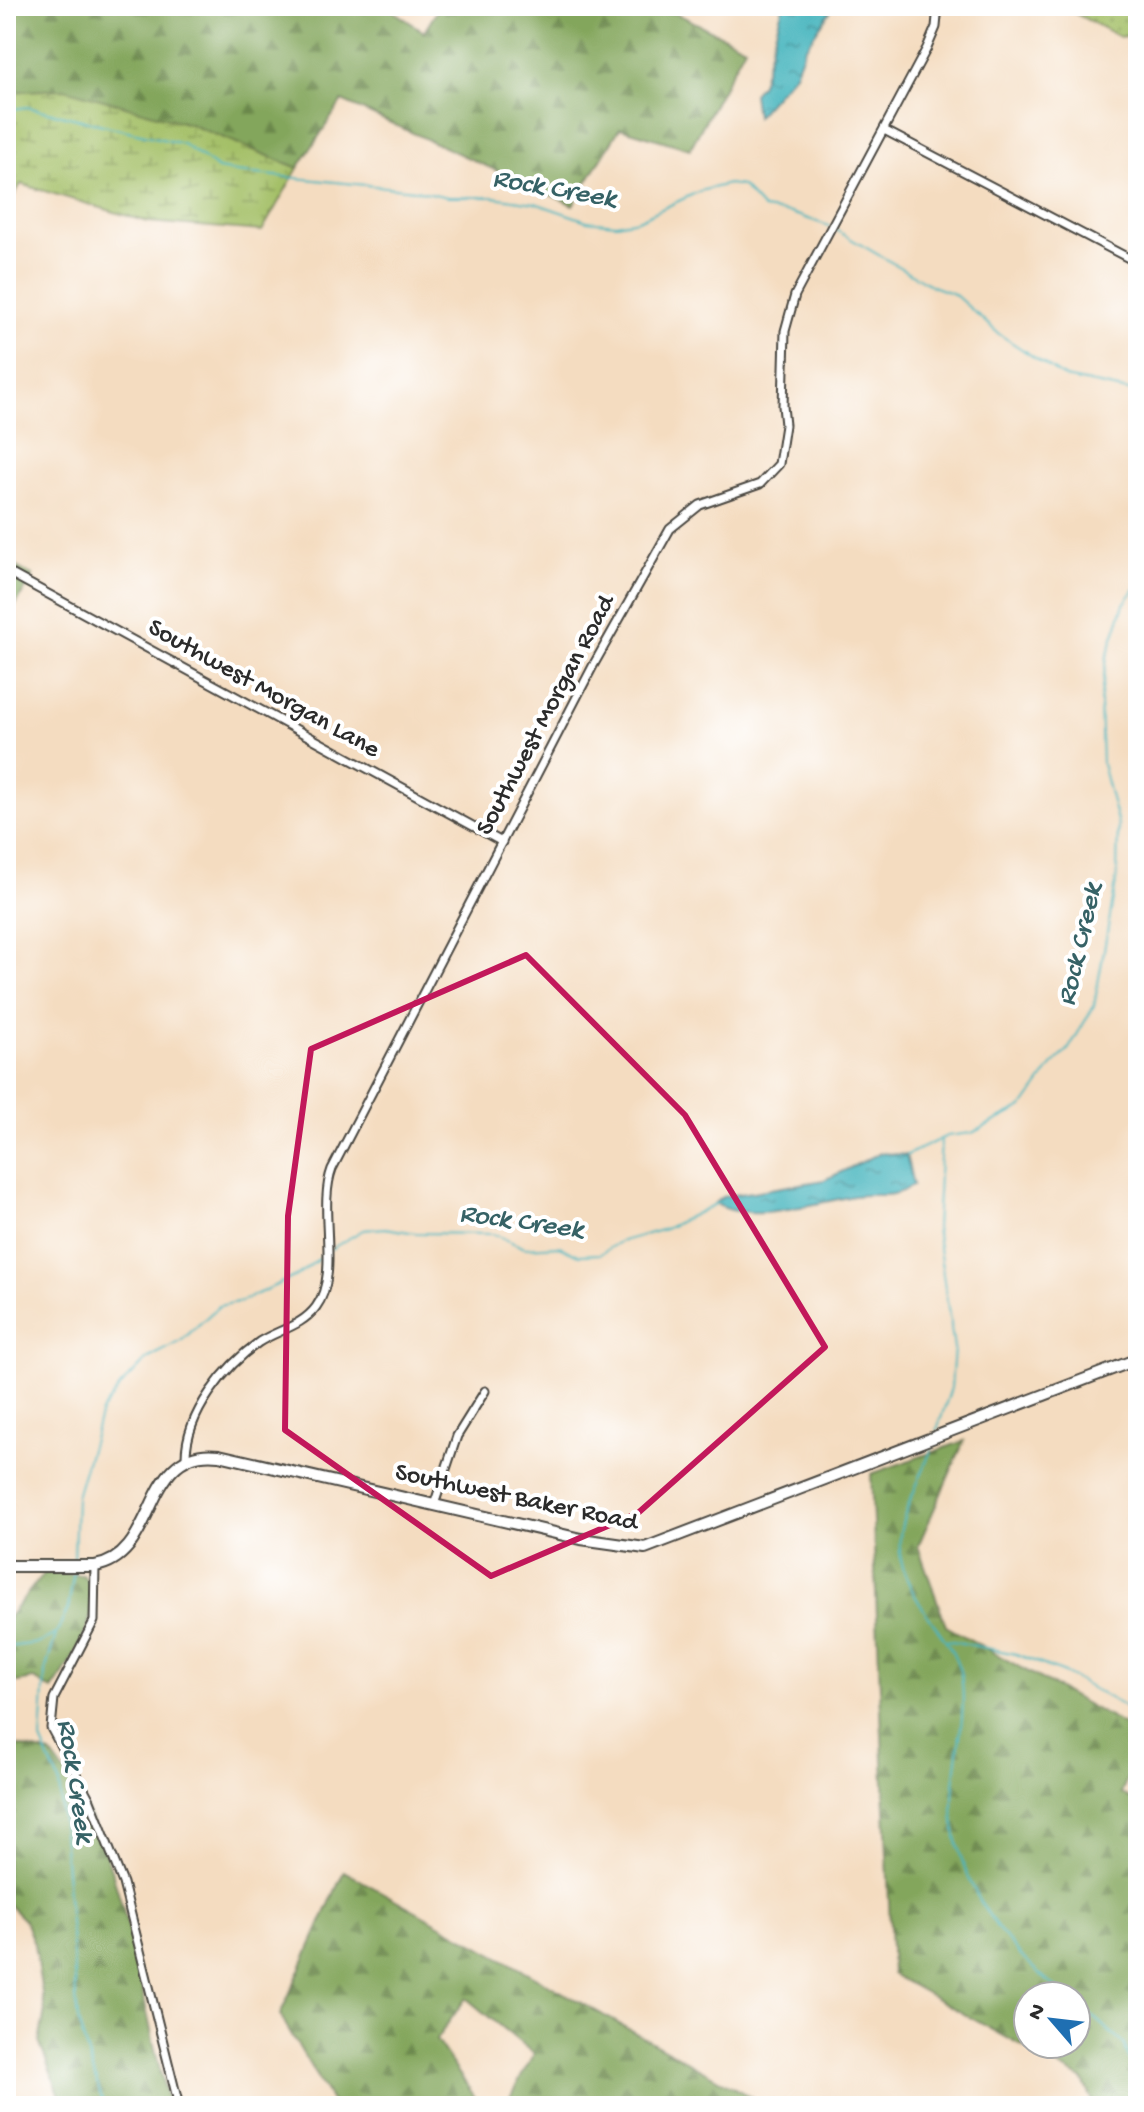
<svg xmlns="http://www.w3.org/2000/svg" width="1144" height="2112" font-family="'Gochi Hand',sans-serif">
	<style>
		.forest { fill: url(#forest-firs); stroke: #576844; stroke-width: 2; fill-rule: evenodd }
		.wetland { fill: url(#wetland-marsh); stroke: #687649; stroke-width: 2 }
		.park { fill: url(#park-dots); stroke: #687649; stroke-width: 2 }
		.water { fill: url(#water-ripples); stroke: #387074; stroke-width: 2 }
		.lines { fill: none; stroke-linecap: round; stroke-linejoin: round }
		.stream { stroke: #46b5be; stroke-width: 2 }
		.street-casing { stroke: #494641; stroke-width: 11 }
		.secondary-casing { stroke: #494641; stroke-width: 14 }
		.street { stroke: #fff; stroke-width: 7 }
		.secondary { stroke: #fff; stroke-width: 10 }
		.marked { fill: none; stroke: #c2185b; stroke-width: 6; stroke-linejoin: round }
		.labels { text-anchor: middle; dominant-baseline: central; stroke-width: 8; stroke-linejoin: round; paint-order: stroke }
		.street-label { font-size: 26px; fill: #2b2b2b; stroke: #fff }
		.water-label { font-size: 28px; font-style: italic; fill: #366266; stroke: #fff }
	</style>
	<defs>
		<pattern id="forest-firs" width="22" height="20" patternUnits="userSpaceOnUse" patternTransform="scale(2)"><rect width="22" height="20" fill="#83a65c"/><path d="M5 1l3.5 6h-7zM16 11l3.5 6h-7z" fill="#6b874c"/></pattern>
		<pattern id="wetland-marsh" width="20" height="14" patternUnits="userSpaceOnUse" patternTransform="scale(2)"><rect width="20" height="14" fill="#a4c067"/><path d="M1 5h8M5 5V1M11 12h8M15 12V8" fill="none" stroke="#869c55"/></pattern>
		<pattern id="park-dots" width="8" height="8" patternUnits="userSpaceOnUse" patternTransform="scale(2)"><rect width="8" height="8" fill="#a4c067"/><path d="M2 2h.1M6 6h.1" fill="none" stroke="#869c55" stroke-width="1.8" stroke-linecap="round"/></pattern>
		<pattern id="water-ripples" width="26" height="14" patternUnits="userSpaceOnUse" patternTransform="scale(2)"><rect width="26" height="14" fill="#46b5be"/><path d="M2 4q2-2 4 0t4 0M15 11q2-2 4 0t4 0" fill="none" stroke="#3b939b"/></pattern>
	</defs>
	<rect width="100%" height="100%" fill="#fff"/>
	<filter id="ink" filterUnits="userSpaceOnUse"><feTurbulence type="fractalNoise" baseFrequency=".0125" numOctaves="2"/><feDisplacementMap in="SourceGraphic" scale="16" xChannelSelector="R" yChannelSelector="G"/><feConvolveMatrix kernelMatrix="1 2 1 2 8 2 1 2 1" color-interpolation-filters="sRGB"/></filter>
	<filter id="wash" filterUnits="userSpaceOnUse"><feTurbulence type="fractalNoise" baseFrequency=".006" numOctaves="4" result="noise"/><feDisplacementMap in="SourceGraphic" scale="32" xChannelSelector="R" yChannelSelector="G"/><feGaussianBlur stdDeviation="1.8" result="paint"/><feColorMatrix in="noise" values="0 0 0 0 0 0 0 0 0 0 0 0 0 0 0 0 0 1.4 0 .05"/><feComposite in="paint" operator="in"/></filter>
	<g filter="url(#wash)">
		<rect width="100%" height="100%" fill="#f4dcc0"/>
		<g class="forest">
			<path d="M6,6H386L424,32L440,6H661L745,47L690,149L620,128L573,205L342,101L298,168L189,124L65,90L6,92Z"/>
			<path d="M6,561L33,576L6,621Z"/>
			<path d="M964,1441L918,1546L946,1626L1138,1733V1753L1121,1793L1138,1803V2106H1094L1083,2080L892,1974L871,1474ZM1076,1996V2044H1028V1996Z"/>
			<path d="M44,1573L83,1575C111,1603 70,1665 52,1690L34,1679L6,1684V1620Z"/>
			<path d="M6,1743L51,1754C129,1853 136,1989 169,2106H64L39,2042L45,2011L34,1944L25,1921L6,1902Z"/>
			<path d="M344,1871L767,2106H505L534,2054L466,1998L436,2040L481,2106H334L280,2015Z"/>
		</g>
		<path class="wetland" d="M65,89L189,124L298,168L262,231L148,222L21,184L6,209V92Z"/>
		<path class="park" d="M1061,6H1138V34L1120,37Z"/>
		<g class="water">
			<path d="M783,6H834L805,48L795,73L756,117L753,93L761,84Z"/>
			<path d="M880,1153L906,1155L913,1185C889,1201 878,1192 854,1196C818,1202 746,1225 715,1203L722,1197L825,1180Z"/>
		</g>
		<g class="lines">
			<g class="stream">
				<path d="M6,110L27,107L183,144L218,169L236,172L415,190L448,197H493L535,203L587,221L616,224L638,220L700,191L728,184L742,186L763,209L791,213L829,226"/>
				<path d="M834,229L932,286L954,294L999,334L1065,378L1138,393"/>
				<path d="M907,1155L947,1136L972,1133L1023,1107L1052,1066L1068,1050L1094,1006L1117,877L1118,825L1102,764L1100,702L1107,656L1124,604L1138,585"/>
				<path d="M331,1249L363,1230L385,1228L416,1233L493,1234L525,1248L559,1246L579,1255L600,1254L619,1242L665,1229L717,1203"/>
				<path d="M937,1430L951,1388L954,1348L936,1228L941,1141"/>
				<path d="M933,1444C912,1508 877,1536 920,1604C934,1626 953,1645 960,1671C969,1705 954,1763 953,1799C951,1879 1005,1952 1068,1996"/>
				<path d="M74,1561L76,1497L101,1412L120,1387L147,1359L181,1341L219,1306L242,1301L298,1275L326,1253"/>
				<path d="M74,1571L68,1609L56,1634L45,1672L41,1740L59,1782L78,2022L104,2106"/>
				<path d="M947,1640L1016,1654L1064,1673L1138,1714"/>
				<path d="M6,1647L39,1643L55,1634"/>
				<path d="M1076,2002L1123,2043L1138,2079"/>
			</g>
		</g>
	</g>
	<g filter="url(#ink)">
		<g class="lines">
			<g class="street-casing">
				<g id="street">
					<path d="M884,130L1138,263"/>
					<path d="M6,571L502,842"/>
					<path d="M186,1457C186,1414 225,1366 259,1342C278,1330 302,1326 316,1307C341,1273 317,1209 332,1169L594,664L670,529L700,505L760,484L779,464L785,425L783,406L785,331L795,295L927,48L936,27L938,6"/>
					<path d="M434,1505L457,1436L485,1391"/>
					<path d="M95,1566L94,1621L54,1698L51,1728L90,1800L123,1883L179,2106"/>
				</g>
			</g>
			<g class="secondary-casing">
				<path id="secondary" d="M6,1566H95C160,1556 141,1445 219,1455L581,1539L645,1548L1138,1359"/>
			</g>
			<use href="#street" class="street"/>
			<use href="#secondary" class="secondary"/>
		</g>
	</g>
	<path class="marked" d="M526,955L685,1115L825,1347L638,1513L491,1576L285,1430L288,1216L311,1049Z"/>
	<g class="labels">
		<g class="street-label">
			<text transform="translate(263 690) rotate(29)">Southwest Morgan Lane</text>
			<text transform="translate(547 716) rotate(-62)">Southwest Morgan Road</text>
			<text transform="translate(516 1499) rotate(12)">Southwest Baker Road</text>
		</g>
		<g class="water-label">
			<text transform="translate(554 190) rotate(10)">Rock Creek</text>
			<text transform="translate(1081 945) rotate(-77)">Rock Creek</text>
			<text transform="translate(521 1223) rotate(8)">Rock Creek</text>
			<text transform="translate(74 1781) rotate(81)">Rock Creek</text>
		</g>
	</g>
	<rect width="1144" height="2112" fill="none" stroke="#fff" stroke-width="32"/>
	<g transform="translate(1052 2020) rotate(298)"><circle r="38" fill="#ffffff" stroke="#aaaaaa" stroke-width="2"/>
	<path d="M0-6L14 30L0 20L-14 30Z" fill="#1f6fb2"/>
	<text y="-12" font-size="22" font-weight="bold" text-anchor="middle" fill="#2b2b2b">N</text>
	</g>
</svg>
